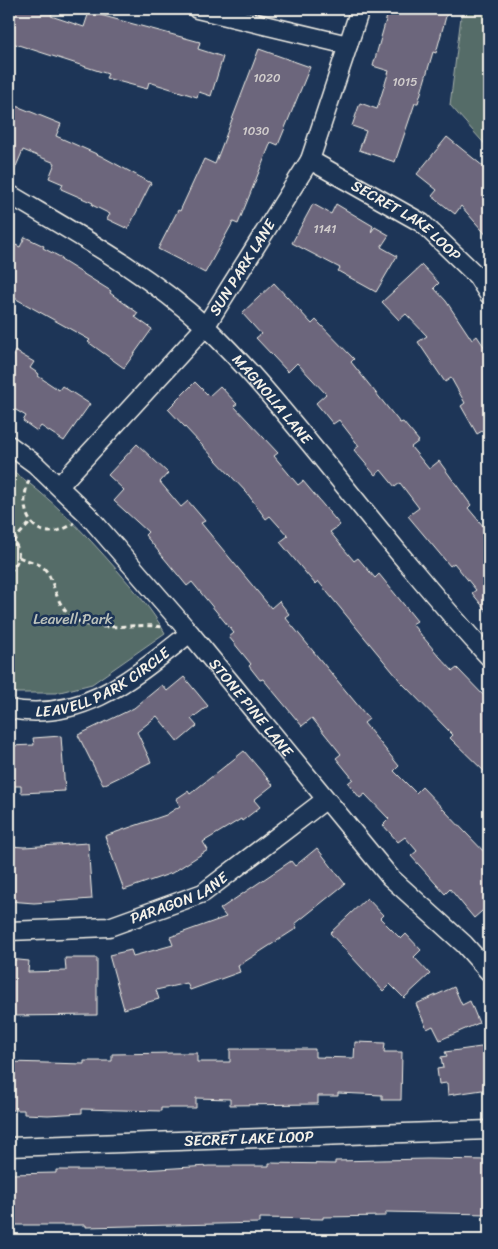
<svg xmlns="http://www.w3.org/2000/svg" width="498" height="1249" font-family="Sriracha,sans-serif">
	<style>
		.green { fill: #556c68; stroke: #a4aea8 }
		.building { fill: #6c667b; stroke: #f4f1e8 }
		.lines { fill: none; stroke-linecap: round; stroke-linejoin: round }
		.minor-casing { stroke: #f4f1e8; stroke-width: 21 }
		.path { stroke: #f4f1e8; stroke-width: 3; stroke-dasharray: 5 4; stroke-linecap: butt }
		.minor { stroke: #1d3557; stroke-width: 18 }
		.labels { text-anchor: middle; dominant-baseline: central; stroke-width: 5; stroke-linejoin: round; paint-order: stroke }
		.number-label { font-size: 12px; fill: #d2cecd }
		.street-label { font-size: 15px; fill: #f4f1e8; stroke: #1d3557 }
		.park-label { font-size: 15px; fill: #bcc2bb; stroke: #1d3557 }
	</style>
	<rect width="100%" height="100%" fill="#1d3557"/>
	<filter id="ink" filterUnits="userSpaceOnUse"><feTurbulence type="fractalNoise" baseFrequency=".02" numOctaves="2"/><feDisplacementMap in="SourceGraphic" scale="10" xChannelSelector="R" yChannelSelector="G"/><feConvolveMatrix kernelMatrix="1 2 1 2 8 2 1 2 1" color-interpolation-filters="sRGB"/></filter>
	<g filter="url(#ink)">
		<g class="green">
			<path d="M462,9H489V149L450,105Z"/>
			<path d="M9,468C51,498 83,531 117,570C134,590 152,609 165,633L92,684L56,693H9Z"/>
		</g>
		<g class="building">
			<path d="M9,9H54L51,16L84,27L89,12L200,42L198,49L223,57L211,96L199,92L197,97L149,82L147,89L106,78L108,74L9,42Z"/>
			<path d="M389,9H448L436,53L433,52L418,103H415L395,162L359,150L366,131L352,126L360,103L377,109L389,71L373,66Z"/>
			<path d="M259,49L310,67L278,145L271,142L238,224L233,222L205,273L158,249L178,210L180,211L204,159L215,164Z"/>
			<path d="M9,103L61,124L56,136L101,156L151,183L128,229L107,219L110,214L92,205L93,203L61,189L63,184L49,178L55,163L23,150L9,183Z"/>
			<path d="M447,137L489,171V238L461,206L455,214L432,196L437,190L417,174Z"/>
			<path d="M313,204L331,214L336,204L373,226L371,232L375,227L389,235L381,247L397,256L376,292L338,271L340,268L292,243Z"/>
			<path d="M25,237L44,246L43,248L62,258L61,260L111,291L110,293L138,313L135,317L152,329L124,368L88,342L90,340L9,295V242L20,247Z"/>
			<path d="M422,265L439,283L434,288L446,301L472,340L477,336L489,354V427L477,434L461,406L465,403L451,378L445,382L418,342L427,336L406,314L399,320L382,302Z"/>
			<path d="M274,283L312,324L316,320L354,359L351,362L400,423L403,422L419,441L411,447L429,469L439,461L471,505L468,508L489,533V614L472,593L476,590L454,563L450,566L408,516L419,508L400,483L395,487L381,470L375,475L354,450L359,446L339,420L333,424L316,403L326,394L297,363L288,372L256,338L261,334L242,313Z"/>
			<path d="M15,351L34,362L30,368L39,374L38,376L59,390L62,386L90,404L64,441L41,426L37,431L23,421L26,416L9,406V362Z"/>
			<path d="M195,382L209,396L220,386L237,404L234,406L278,453L274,456L298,485L303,481L340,525L330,532L354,561L358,558L375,578L379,574L417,621L412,624L439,656L453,671L457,668L489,701V776L450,738L453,735L402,683L318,581L315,584L280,542L288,536L270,516L266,519L247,493L168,409Z"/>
			<path d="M137,444L168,473L160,482L181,507L188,501L205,521L201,523L271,608L279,601L289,614L285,617L369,719L364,723L399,766L394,771L416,793L422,787L489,857V905L474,918L450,889L445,894L411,856L417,851L405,837L398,842L383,825L389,819L365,794L360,798L348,783L353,779L336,758L341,754L312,718L302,726L263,679L260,680L249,666L251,664L229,637L234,633L192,582L187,586L145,535L148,532L114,501L124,490L108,475Z"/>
			<path d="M184,677L208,706L191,719L197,726L178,742L157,716L137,732L151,762L103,785L78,735L134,708L162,685L167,691Z"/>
			<path d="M61,736L65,791L21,793V786H10L9,746L34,745L33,738Z"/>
			<path d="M244,751L273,785L254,800L260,807L242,821L241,819L203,842L208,850L172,873L124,890L105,836L166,815L180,806L176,799L188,791L190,794Z"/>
			<path d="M88,843L92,899L34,903L9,901V846L24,847Z"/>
			<path d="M317,848L345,884L295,924L297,928L238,966L240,972L190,990L187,983L156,990L159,999L124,1009L109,955L131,950L133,956L173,945L170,937L226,917L220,909L291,861L295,866Z"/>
			<path d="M367,898L383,915L380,918L401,939L406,934L421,950L414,957L430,974L404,998L390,984L383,991L330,933Z"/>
			<path d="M65,958H97V1015L9,1016V959L29,961L28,972L66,971Z"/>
			<path d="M454,987L462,1005L470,1001L479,1023L440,1040L433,1026L427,1029L416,1004Z"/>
			<path d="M355,1042L385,1043L384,1052H402L401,1100H382V1095L338,1093V1096H318V1104L230,1105V1099L196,1098V1108H161V1111L82,1109V1113L48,1115L24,1114V1110H9V1062L84,1064V1061H112V1054L173,1053H197V1062H230V1049H315V1057L354,1058Z"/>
			<path d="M488,1046L489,1089L448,1095L447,1083L439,1084L437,1069L443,1068L441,1057L447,1056L445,1052Z"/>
			<path d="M427,1159L489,1160V1214L386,1212V1216L323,1217V1219L260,1218V1223L86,1227V1225H9V1174L56,1173V1170H141L209,1166H269V1163L335,1164V1161Z"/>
		</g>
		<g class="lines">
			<g class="minor-casing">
				<g id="minor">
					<path d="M197,9L348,45"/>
					<path id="s1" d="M310,160L422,223L477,276L489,295"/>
					<path id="s2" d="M9,194C76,234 148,273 206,327C248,367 284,412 321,457C376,525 430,593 489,657"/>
					<path id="s3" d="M9,445L35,464L87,514L190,633L390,877L464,944L489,972"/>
					<path id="s4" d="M59,486L205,327L310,160L360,9"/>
					<path id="s5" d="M9,709C84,723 135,676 190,633"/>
					<path id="s6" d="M9,931L109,927L203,893L325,800"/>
					<path id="s7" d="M9,1147L489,1130"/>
				</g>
			</g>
			<g class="path">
				<path d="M488,9L489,11"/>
				<path d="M29,480C15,516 38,548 74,523"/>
				<path d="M9,537C22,547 21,562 9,572"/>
				<path d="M13,541L31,522"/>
				<path d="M19,557C25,560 34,562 40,565C57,575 51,607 78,621C101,633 136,622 162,627"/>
			</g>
			<use href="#minor" class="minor"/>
		</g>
	</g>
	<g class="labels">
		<g class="number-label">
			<text x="267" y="78">1020</text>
			<text x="405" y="82">1015</text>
			<text x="256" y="131">1030</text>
			<text x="325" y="229">1141</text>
		</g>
		<g class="street-label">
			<text stroke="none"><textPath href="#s1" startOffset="114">SECRET LAKE LOOP</textPath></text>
			<text stroke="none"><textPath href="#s4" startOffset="286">SUN PARK LANE</textPath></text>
			<text stroke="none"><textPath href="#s2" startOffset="336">MAGNOLIA LANE</textPath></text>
			<text stroke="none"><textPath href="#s5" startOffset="101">LEAVELL PARK CIRCLE</textPath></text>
			<text stroke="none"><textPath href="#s3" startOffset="358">STONE PINE LANE</textPath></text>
			<text stroke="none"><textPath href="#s6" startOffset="176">PARAGON LANE</textPath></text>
			<text stroke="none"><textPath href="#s7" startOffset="240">SECRET LAKE LOOP</textPath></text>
		</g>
		<g class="park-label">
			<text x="73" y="619">Leavell Park</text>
		</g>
	</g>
	<rect width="498" height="1249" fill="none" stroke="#1d3557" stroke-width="30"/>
	<rect x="15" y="15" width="468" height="1219" fill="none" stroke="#f4f1e8" stroke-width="2" filter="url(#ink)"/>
</svg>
